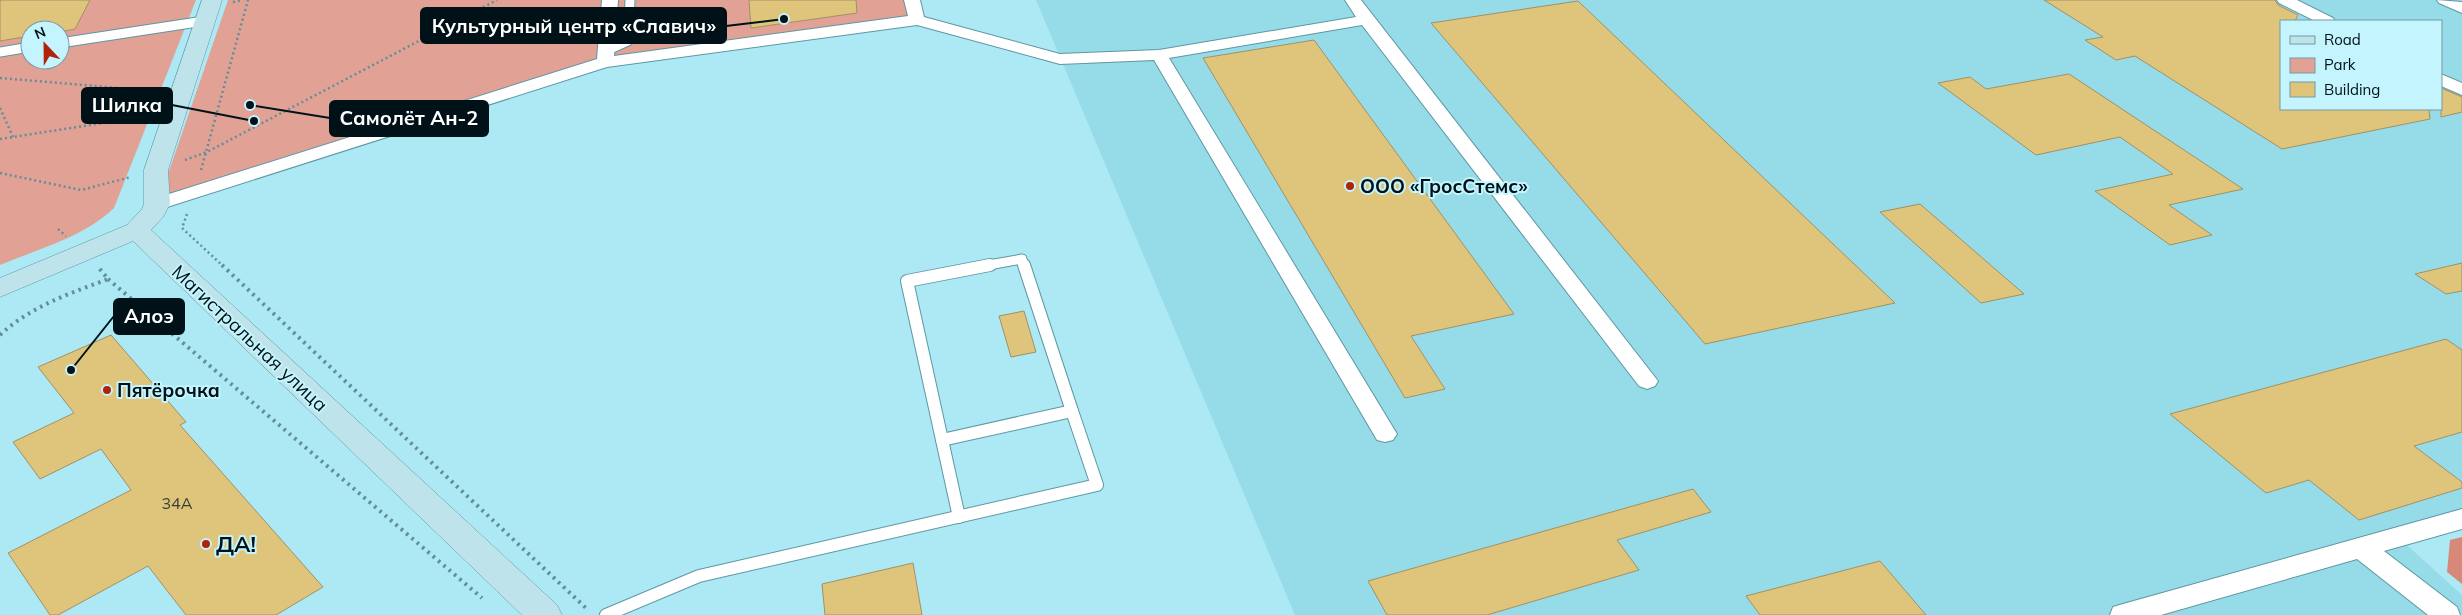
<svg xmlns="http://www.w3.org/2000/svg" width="2462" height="615" font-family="Mulish,sans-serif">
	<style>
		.built { fill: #96dbe8; fill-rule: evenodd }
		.green { fill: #e1a295; fill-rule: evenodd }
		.forest { fill: #d68979 }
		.building { fill: #dec57b; stroke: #a09165 }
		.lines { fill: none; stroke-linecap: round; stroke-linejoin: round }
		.service-far1-casing { stroke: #5d97a3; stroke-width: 11 }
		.service-casing { stroke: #5d97a3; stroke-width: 14 }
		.minor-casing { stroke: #5d97a3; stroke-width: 2 }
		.secondary-casing { stroke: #5d97a3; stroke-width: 1 }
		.path-far1 { stroke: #638e97; stroke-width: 2.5; stroke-dasharray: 2 3; stroke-linecap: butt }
		.path { stroke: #638e97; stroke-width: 4; stroke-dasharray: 2.5 4.5; stroke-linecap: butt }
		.service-far1 { stroke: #fff; stroke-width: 9 }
		.service { stroke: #fff; stroke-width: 12 }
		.minor { fill: #fff; fill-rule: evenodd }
		.secondary { fill: #bee3ea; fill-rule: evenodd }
		.poi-dot { fill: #b0220a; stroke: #c4f4fe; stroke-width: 2 }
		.labels { text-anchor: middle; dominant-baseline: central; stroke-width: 4; stroke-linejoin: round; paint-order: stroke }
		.number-label { font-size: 16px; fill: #383f30 }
		.poi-label { font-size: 19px; font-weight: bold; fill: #001217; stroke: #c4f4fe; text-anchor: start }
		.street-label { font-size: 19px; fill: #001217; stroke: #c4f4fe }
		.near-poi-label { font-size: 22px; font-weight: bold; fill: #001217; stroke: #c4f4fe; text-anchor: start }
		.leader { fill: none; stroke: #001217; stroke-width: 2 }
		.callout-dot { fill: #001217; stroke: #c4f4fe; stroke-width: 2 }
		.callout { fill: #001217; stroke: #001217; stroke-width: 2 }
		.callout-label { font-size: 20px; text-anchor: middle; font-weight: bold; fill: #fff }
	</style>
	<rect width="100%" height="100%" fill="#ace9f5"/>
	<g class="built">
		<path d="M1036,0H2462V515L2112,615H1295ZM2281,21H2441V109H2281Z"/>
		<path d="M2398,537L2462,595V615H2125Z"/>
	</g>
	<g class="green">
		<path d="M0,0H196L114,208C84,237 38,249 0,265ZM30,30H60V60H30Z"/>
		<path d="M228,0H912L917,20L605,62L158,203Z"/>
	</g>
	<path class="forest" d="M2462,537V584L2447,572L2450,540Z"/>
	<g class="building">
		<path d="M0,0H90L75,29L60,32L30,30V36L0,41Z"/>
		<path d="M749,0H856L857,13L751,28Z"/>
		<path d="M2044,0H2275L2278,5L2298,15L2295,21H2281V109H2429L2430,119L2282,149L2135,56L2116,60L2085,40L2103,37Z"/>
		<path d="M1578,1L1895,303L1705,344L1431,23Z"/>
		<path d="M1314,40L1514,314L1411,336L1445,389L1405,398L1203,58Z"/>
		<path d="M2069,74L2243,189L2169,205L2212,235L2170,245L2095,191L2173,174L2120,137L2036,155L1938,83L1970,77L1986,89Z"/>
		<path d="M2441,88L2462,97V112L2441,117Z"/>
		<path d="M1920,204L2024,294L1981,303L1880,212Z"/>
		<path d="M2462,263V291L2446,294L2415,274Z"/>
		<path d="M1024,311L1036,352L1011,357L999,316Z"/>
		<path d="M111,335L186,422L180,425L323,587L276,615H186L148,566L58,615H50L8,553L131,490L101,449L40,479L13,442L74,413L38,367Z"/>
		<path d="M2446,339L2462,350V432L2414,446L2462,482V488L2359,520L2309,480L2266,493L2170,414Z"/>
		<path d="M1693,489L1711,512L1617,540L1639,570L1487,615H1387L1368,581Z"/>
		<path d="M1880,561L1926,615H1760L1746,596Z"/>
		<path d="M913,563L922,615H825L822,584Z"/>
	</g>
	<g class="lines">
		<g class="service-far1-casing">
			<g id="service-far1">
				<path d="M60,43L204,21"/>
				<path d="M606,51L628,41L630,0"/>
				<path d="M0,52L30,47"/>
				<path d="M983,266L1022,259L1024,266"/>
			</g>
		</g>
		<g class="service-casing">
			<g id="service">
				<path d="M1024,265L1072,411"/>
				<path d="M959,517L907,281L990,265"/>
				<path d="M606,615L699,576L1097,485L1072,411L942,440"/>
			</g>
		</g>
		<g class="minor-casing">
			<g id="minor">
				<path d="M602,0H618L614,56L908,16L904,0H920L924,17L1060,54L1159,50L1356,17L1345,0H1361L1658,381L1655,386L1647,389L1639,386L1362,25L1169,58L1397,434L1393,440L1385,442L1377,440L1154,60L1060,64L917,25L607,67L164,208H150L147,204L150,200L597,59Z"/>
				<path d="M2277,0H2297L2333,18L2335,21H2315L2279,3Z"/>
				<path d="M2437,0L2462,2V13L2439,3Z"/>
				<path d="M2441,74L2462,83V95L2441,86Z"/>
				<path d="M2462,509V529L2384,551L2457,607L2460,615H2428L2357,559L2161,615H2110L2113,607L2123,604Z"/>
			</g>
		</g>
		<g class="secondary-casing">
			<path id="secondary" d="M202,0H222L168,170L170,204L163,217L151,230L557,605L562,615H522L133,241L0,297V278L127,225L142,209L144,204V170Z"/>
		</g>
		<g class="path-far1">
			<path d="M233,2L243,0"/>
			<path d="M0,78L132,89"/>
			<path d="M0,108L13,137"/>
			<path d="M0,139L116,121"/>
			<path d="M185,160L207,152L497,0"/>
			<path d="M201,170L248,0"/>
			<path d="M0,173L81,190L131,177"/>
			<path d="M187,214L182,228L223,266"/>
			<path d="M58,229L66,236"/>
		</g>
		<g class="path">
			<path d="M222,265L587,609"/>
			<path d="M108,279L482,598"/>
			<path d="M0,335C31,306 69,294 108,279L99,268"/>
		</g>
		<use href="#service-far1" class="service-far1"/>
		<use href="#service" class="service"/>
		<use href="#minor" class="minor"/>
		<use href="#secondary" class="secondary"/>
	</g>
	<g class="poi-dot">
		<circle cx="1350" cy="186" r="5"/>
		<circle cx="107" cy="390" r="5"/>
		<circle cx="206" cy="544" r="5"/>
	</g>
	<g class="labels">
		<g class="number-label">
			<text x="177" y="503">34А</text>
		</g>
		<g class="poi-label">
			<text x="1360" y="186">ООО «ГросСтемс»</text>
			<text x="117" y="390">Пятёрочка</text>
		</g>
		<g class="street-label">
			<text transform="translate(250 338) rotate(43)">Магистральная улица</text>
		</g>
		<g class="near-poi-label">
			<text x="216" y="544">ДА!</text>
		</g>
	</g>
	<path class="leader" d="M784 19L726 26M254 121L172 105M250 105L330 118M71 370L114 316"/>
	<g class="callout-dot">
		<circle cx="784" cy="19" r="5"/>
		<circle cx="254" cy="121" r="5"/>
		<circle cx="250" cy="105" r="5"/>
		<circle cx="71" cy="370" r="5"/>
	</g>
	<g class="callout">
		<rect x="421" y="8" width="305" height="35" rx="5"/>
		<rect x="82" y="88" width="90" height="35" rx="5"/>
		<rect x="330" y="101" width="158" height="35" rx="5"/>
		<rect x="114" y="299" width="70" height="35" rx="5"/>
	</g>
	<g class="callout-label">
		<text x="574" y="33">Культурный центр «Славич»</text>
		<text x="127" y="112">Шилка</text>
		<text x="409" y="125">Самолёт Ан-2</text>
		<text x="149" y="323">Алоэ</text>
	</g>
	<rect x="2280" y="20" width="162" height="90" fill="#c4f4fe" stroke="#769aa2"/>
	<rect x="2290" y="36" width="25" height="8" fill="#bee3ea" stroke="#769aa2"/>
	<text x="2324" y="45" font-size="15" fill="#001217">Road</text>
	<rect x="2290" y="58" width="25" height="15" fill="#e1a295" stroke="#769aa2"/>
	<text x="2324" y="70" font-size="15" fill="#001217">Park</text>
	<rect x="2290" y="82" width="25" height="15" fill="#dec57b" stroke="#769aa2"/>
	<text x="2324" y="95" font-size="15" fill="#001217">Building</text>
	<g transform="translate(45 45) rotate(338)"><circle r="24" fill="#c4f4fe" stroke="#769aa2"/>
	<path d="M0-4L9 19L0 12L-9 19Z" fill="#b0220a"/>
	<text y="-8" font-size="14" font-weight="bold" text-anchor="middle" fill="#001217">N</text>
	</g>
</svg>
